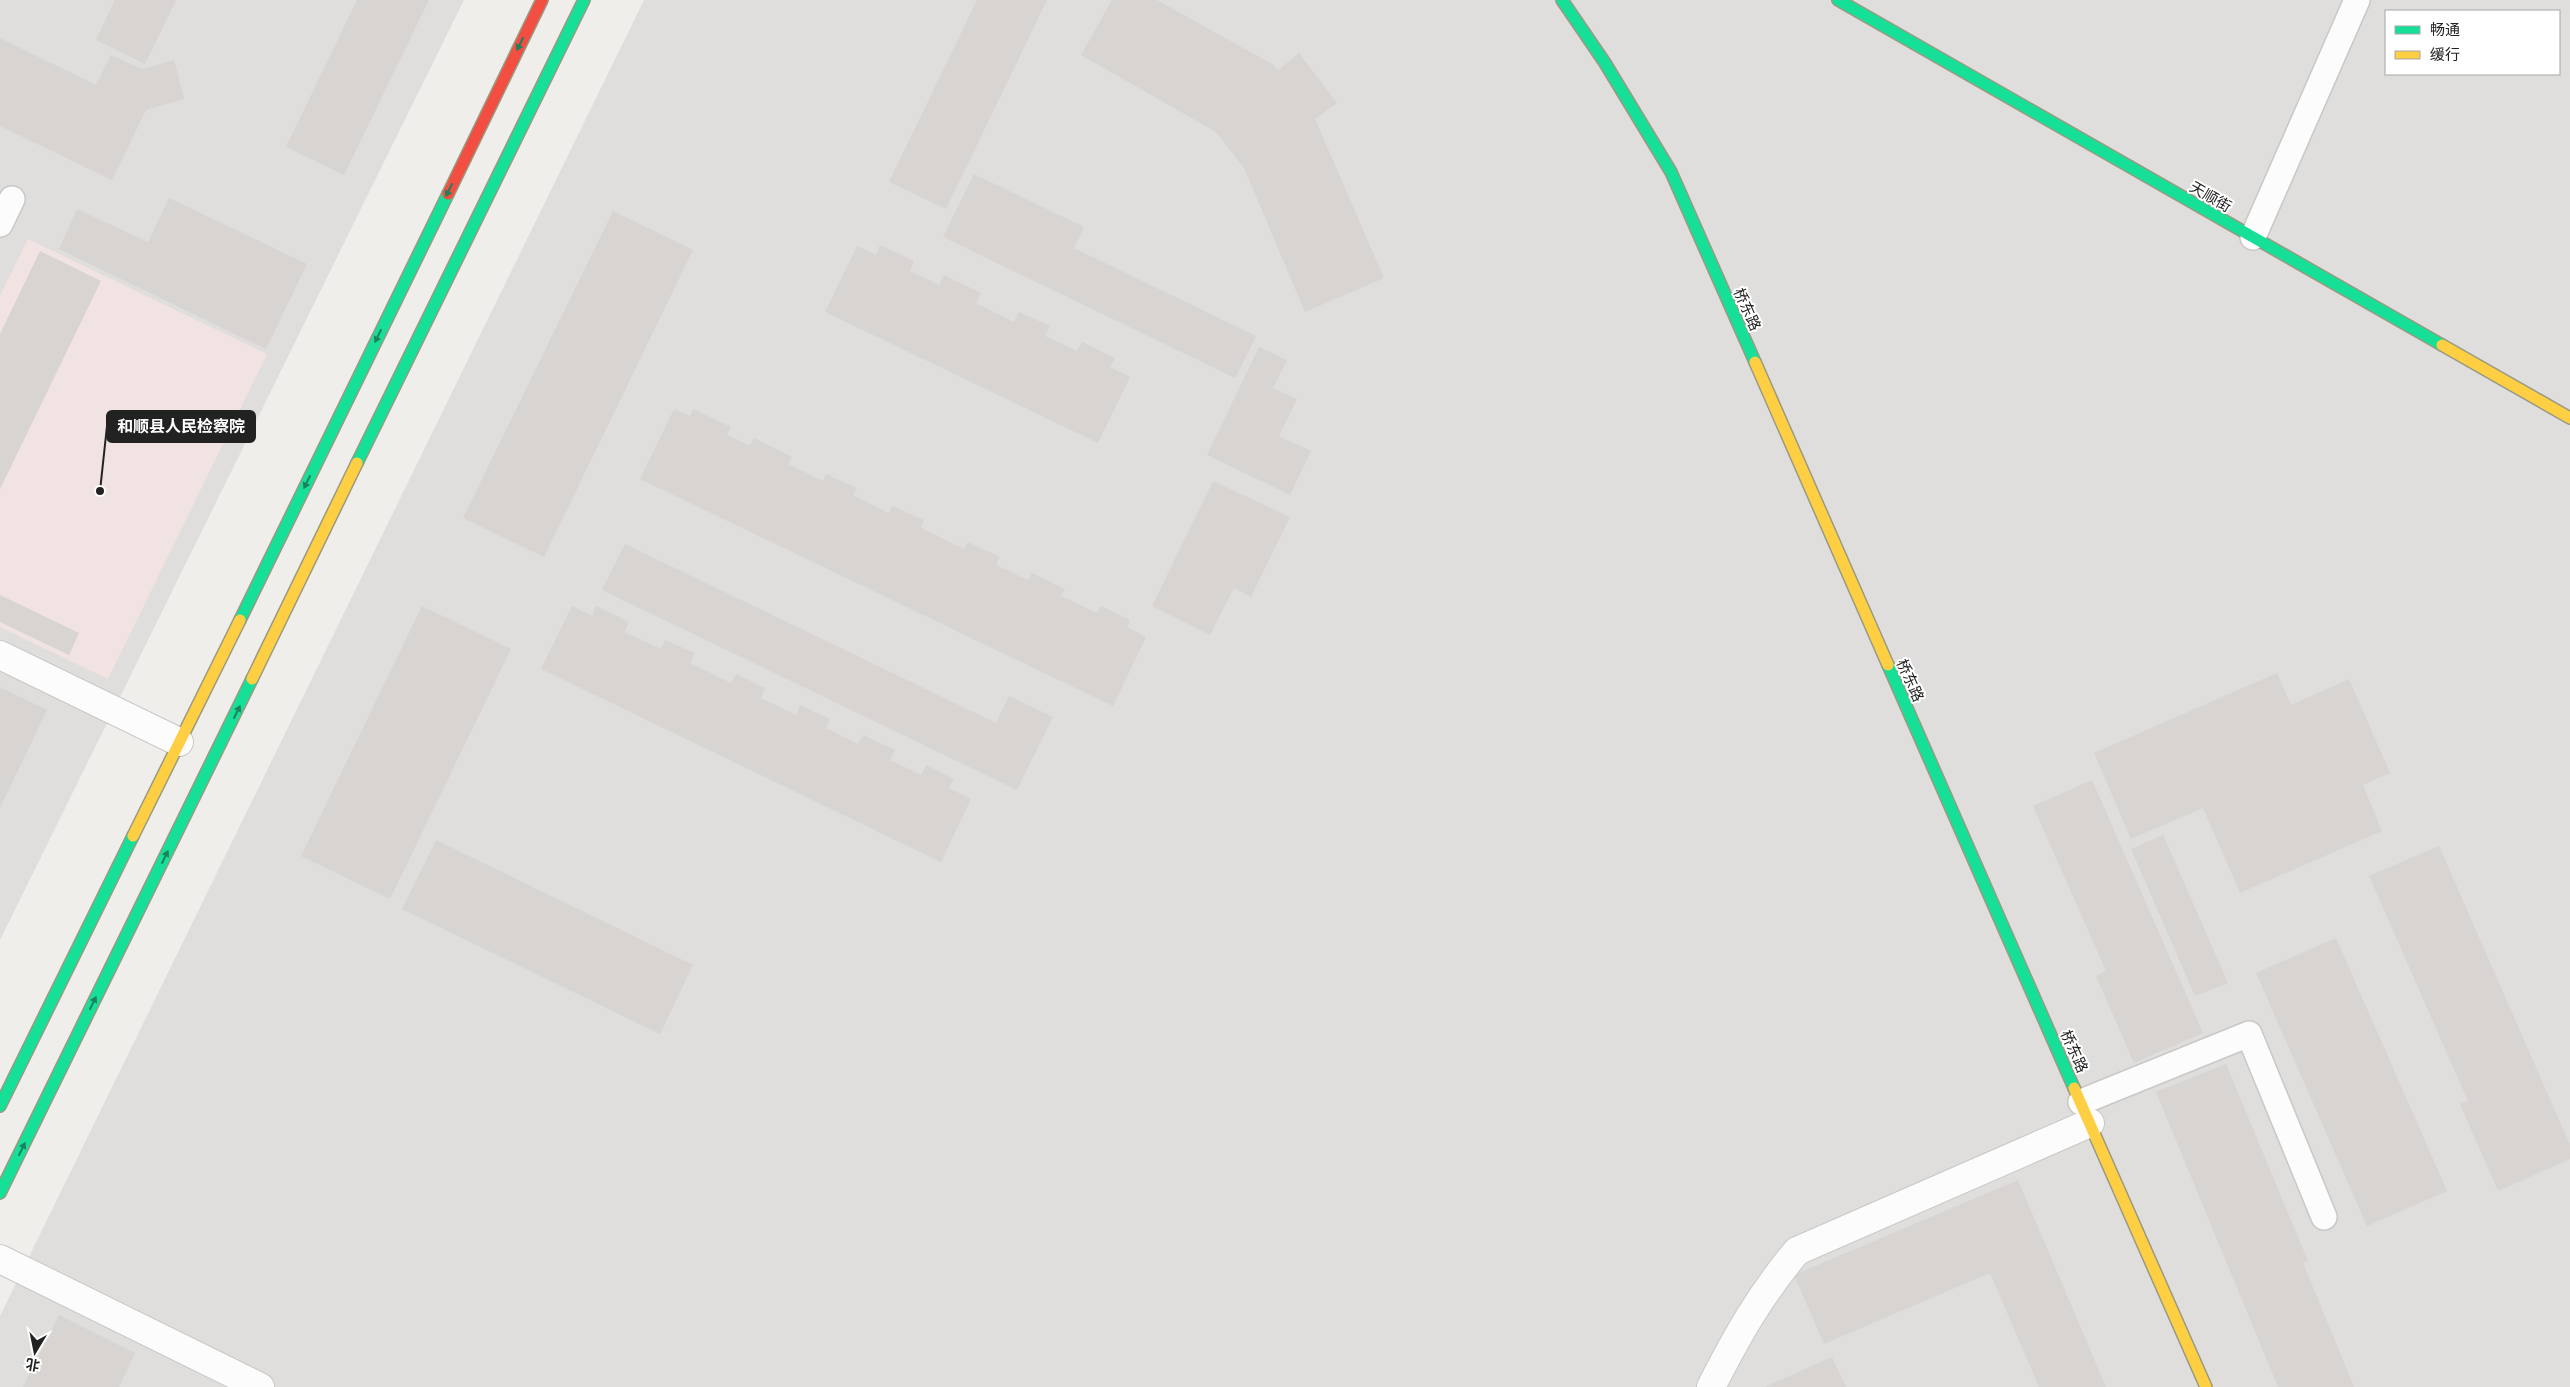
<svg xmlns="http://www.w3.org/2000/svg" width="2570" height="1387" font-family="Barlow,'Noto Sans SC',sans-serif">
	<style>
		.residential { fill: #dfdedc; fill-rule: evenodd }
		.commercial { fill: #f1e3e1 }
		.building { fill: #d7d4d2 }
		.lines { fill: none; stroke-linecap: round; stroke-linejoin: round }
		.lane-casing { stroke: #c9c8c7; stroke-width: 28 }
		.street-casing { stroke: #c9c8c7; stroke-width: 30 }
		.fast-casing { stroke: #999a82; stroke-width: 14 }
		.slow-casing { stroke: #999a82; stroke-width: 14 }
		.jam-casing { stroke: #999a82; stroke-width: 14 }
		.lane { stroke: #fdfcfc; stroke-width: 25 }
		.street { stroke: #fdfcfc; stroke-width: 28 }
		.fast { stroke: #16e098; stroke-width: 11 }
		.slow { stroke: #ffcf43; stroke-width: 11 }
		.jam { stroke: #f24e42; stroke-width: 11 }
		.oneway { fill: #1c815d }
		.labels { text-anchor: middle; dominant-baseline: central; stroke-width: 4; stroke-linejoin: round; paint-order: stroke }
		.street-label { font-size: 15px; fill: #222; stroke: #fff }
		.leader { fill: none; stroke: #222; stroke-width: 2 }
		.callout-dot { fill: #222; stroke: #fff; stroke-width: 2 }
		.callout { fill: #222; stroke: #222; stroke-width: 2 }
		.callout-label { font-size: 16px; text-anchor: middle; font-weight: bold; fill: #fff }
	</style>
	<rect width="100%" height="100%" fill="#f0eeeb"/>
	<g class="residential">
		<path d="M0,0H464L0,940Z"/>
		<path d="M644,0H2570V1387H0V1316ZM2386,11H2559V74H2386Z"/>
	</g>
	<path class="commercial" d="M28,239L267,354L108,679L0,627V296Z"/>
	<g class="building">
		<path d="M115,0H176L145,64L96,40Z"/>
		<path d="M357,0H429L344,175L286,147Z"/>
		<path d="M977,0H1047L946,209L889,182Z"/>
		<path d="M1112,0H1157L1274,65L1277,71L1299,53L1337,103L1315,119L1384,278L1305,312L1244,168L1216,132L1081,55Z"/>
		<path d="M0,38L96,85L111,55L142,69L174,60L184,99L146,110L112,180L0,126Z"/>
		<path d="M974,174L1084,227L1074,248L1256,336L1235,378L943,237Z"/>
		<path d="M169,198L307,264L266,349L59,249L77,209L148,242Z"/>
		<path d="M613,211L693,250L544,557L463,518Z"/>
		<path d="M880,245L914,261L910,271L939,285L944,275L981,293L976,303L1014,322L1019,312L1050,326L1045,336L1077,351L1082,342L1115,358L1110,367L1130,377L1098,443L825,312L857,246L876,255Z"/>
		<path d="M40,251L101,281L0,489V334Z"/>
		<path d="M1259,347L1287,360L1273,388L1297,399L1279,436L1311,451L1290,495L1207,455Z"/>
		<path d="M674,409L690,416L693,409L731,427L727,435L750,446L754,438L792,457L788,464L823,481L826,474L857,488L853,495L889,513L892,506L924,520L921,528L964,549L968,542L1000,557L996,565L1028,580L1032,573L1065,589L1061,596L1097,613L1101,606L1130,620L1127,627L1146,637L1113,706L640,479Z"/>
		<path d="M1213,481L1290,517L1251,597L1234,588L1210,635L1152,606Z"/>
		<path d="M625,544L996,723L1009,696L1053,717L1017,790L602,590Z"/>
		<path d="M0,595L79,633L69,655L0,622Z"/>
		<path d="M422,606L511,649L390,899L301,856Z"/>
		<path d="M572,606L592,616L596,606L629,622L624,632L661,649L665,640L695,653L690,663L731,683L736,674L765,688L761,698L796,715L800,705L830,719L826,728L858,744L863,735L895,750L890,760L921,775L926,765L954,779L949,788L971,799L941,862L541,669Z"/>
		<path d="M2277,673L2291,705L2349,679L2390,773L2363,785L2382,831L2240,893L2203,808L2131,839L2094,753Z"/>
		<path d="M0,687L47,710L0,808Z"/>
		<path d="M2092,780L2203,1033L2134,1063L2096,976L2106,971L2033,806Z"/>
		<path d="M2163,835L2228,983L2195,996L2131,849Z"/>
		<path d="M436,840L693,965L660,1034L402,909Z"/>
		<path d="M2439,846L2570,1145V1159L2498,1191L2460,1104L2468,1101L2369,876Z"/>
		<path d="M2336,938L2447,1191L2367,1226L2256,973Z"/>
		<path d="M2226,1064L2308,1261L2303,1263L2354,1387H2278L2156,1092Z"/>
		<path d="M2018,1180L2106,1387H2039L1990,1273L1824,1344L1794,1275Z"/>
		<path d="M59,1315L135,1353L119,1387H23Z"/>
		<path d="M1832,1357L1846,1387H1765Z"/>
	</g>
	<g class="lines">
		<g class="lane-casing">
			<g id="lane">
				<path d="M0,224L12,199"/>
				<path d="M2253,237L2357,0"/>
				<path d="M2081,1102L2249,1034L2324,1217"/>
			</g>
		</g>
		<g class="street-casing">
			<g id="street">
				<path d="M0,655L179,742"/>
				<path d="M0,1259L260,1387"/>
				<path d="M1711,1387C1737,1336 1760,1295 1797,1251L2090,1123"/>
			</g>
		</g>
		<g class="fast-casing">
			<g id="fast">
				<path d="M1562,0L1605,63L1671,172L1755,362"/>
				<path d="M1838,0L2442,345"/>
				<path d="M357,463L584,0"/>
				<path d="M240,620L448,194"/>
				<path d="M1888,665L2074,1088"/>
				<path d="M0,1106L133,836"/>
				<path d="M0,1193L252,679"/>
			</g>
		</g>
		<g class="slow-casing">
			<g id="slow">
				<path d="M2442,345L2570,418"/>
				<path d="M1755,362L1888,665"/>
				<path d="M252,679L357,463"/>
				<path d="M133,836L240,620"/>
				<path d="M2074,1088L2206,1387"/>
			</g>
		</g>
		<g class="jam-casing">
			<path id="jam" d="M448,194L542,0"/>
		</g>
		<use href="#lane" class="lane"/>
		<use href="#street" class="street"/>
		<use href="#fast" class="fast"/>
		<use href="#slow" class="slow"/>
		<use href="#jam" class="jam"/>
	</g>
	<defs><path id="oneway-solid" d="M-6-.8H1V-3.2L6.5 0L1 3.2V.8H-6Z" transform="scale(1.25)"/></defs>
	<g class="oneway">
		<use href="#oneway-solid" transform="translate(520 44) rotate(116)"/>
		<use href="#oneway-solid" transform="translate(449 190) rotate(116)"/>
		<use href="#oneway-solid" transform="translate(378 336) rotate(116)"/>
		<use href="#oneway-solid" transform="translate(307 482) rotate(116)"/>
		<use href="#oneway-solid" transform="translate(237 712) rotate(-64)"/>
		<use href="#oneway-solid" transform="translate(165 857) rotate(-64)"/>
		<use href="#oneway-solid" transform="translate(93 1003) rotate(-64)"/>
		<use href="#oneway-solid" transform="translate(22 1149) rotate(-64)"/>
	</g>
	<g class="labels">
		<g class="street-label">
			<text transform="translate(2211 196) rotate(30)">天顺街</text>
			<text transform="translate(1748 309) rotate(66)">桥东路</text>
			<text transform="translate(1911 680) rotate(66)">桥东路</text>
			<text transform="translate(2075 1051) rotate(66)">桥东路</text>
		</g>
	</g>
	<path class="leader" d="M100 491L107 426"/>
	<circle class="callout-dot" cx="100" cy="491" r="5"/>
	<rect class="callout" x="107" y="411" width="148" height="31" rx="5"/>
	<g class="callout-label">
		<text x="181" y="432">和顺县人民检察院</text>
	</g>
	<rect x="2385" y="10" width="175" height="65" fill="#ffffff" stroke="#a7a7a7"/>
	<rect x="2395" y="26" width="25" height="8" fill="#16e098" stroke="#a7a7a7"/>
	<text x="2430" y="35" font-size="15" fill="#222222">畅通</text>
	<rect x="2395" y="51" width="25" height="8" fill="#ffcf43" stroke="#a7a7a7"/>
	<text x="2430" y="60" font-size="15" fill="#222222">缓行</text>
	<g transform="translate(35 1352) rotate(190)" stroke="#ffffff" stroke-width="4" paint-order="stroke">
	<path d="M0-4L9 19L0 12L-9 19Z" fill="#222222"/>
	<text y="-8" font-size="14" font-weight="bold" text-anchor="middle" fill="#222222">北</text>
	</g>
</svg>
